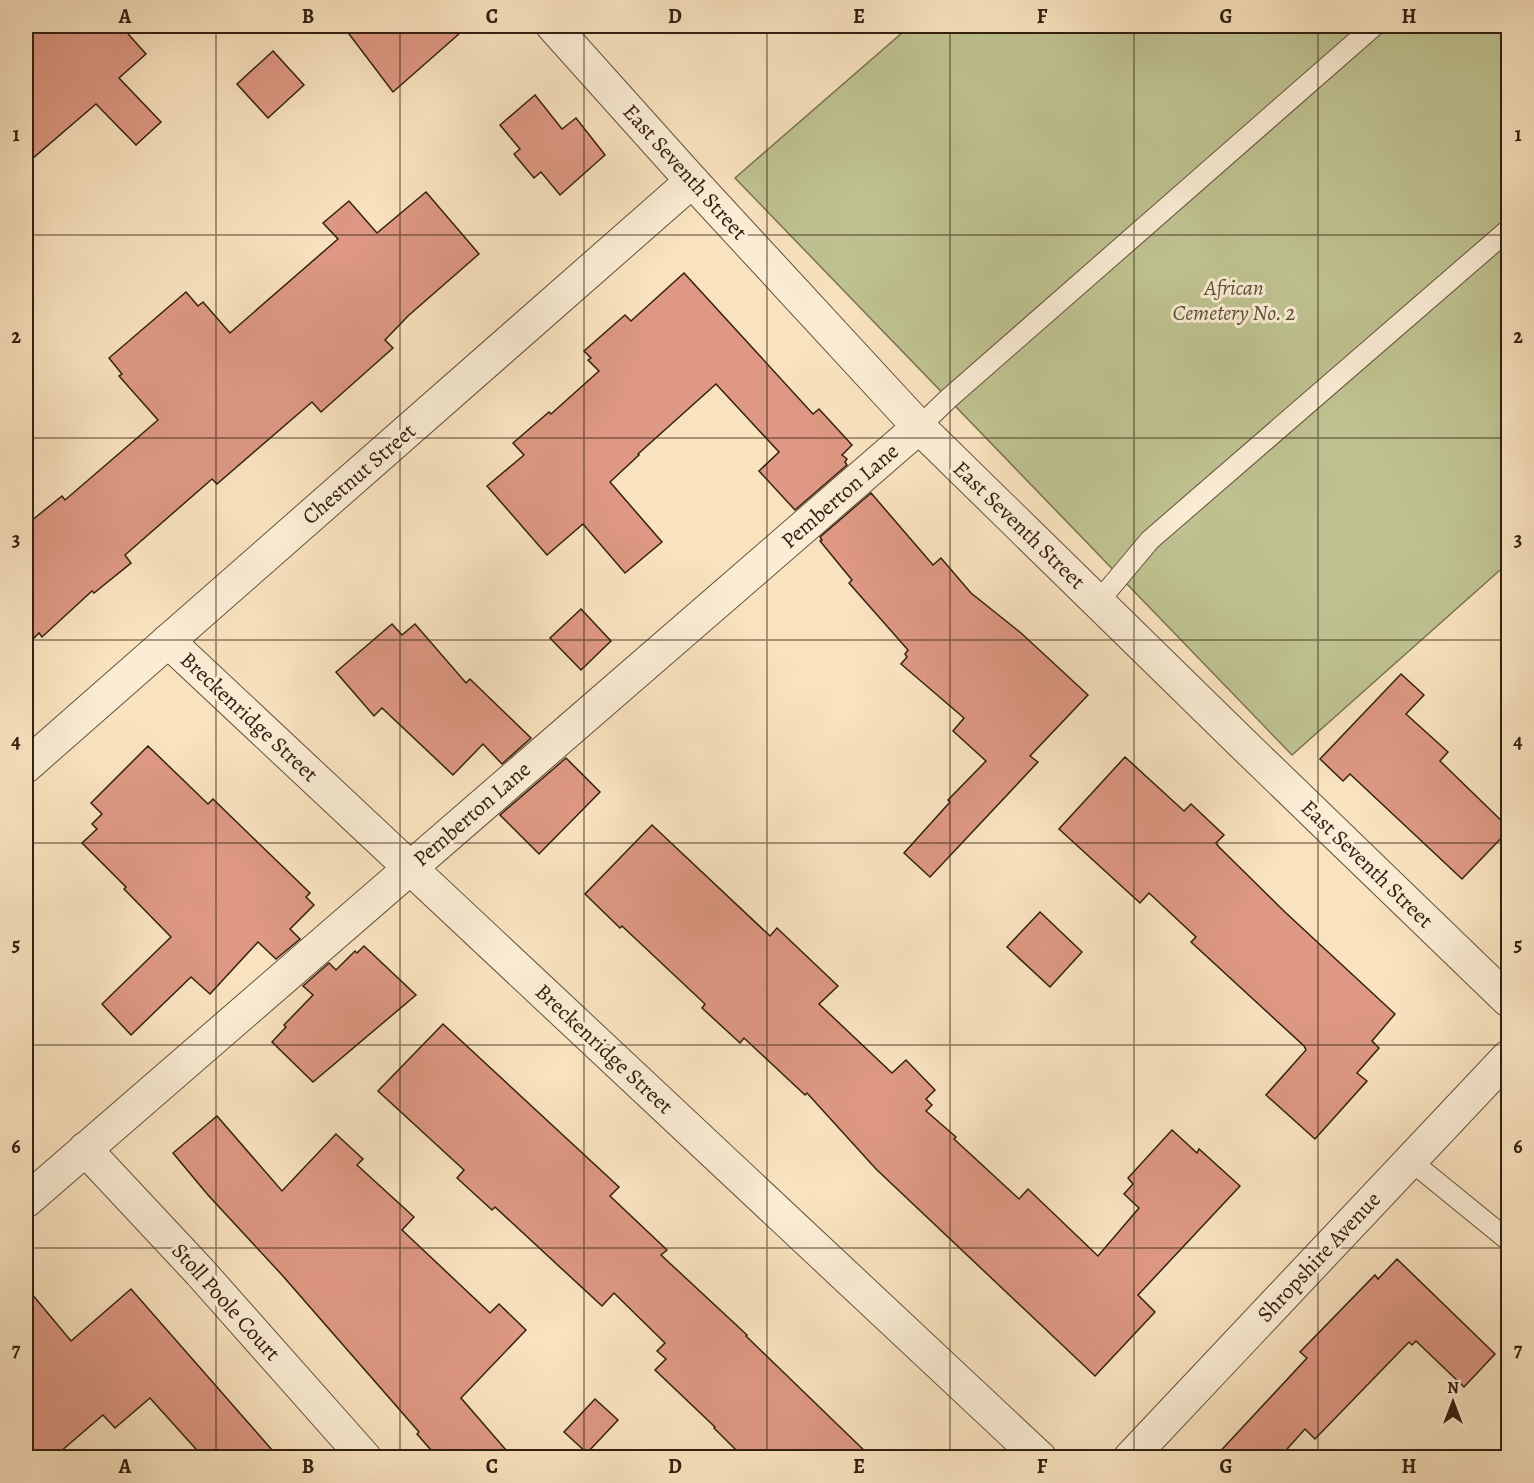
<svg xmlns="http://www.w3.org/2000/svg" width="1534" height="1483" font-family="Alegreya,serif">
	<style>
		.green { fill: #bfc391; stroke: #797250; stroke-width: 1.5 }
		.building { fill: #de9883; stroke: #332010; stroke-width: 1.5 }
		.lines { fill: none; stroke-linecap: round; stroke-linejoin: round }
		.service-casing { stroke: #64513c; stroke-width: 22 }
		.minor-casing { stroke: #64513c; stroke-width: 35 }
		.tertiary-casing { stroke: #64513c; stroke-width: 35 }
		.service { stroke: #fbedd5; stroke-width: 20 }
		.minor { stroke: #fbedd5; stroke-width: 33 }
		.tertiary { stroke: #fbedd5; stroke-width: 33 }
		.grid { fill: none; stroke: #332010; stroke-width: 1.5; stroke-opacity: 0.55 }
		.labels { text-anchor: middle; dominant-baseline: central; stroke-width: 6; stroke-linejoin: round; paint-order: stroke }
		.street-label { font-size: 22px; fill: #332010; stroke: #fbedd5 }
		.park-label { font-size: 22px; font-style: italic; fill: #5d5137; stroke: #fbedd5 }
		.neatline { fill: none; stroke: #332010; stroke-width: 2 }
		.grid-label { font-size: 20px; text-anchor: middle; font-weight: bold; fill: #332010 }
	</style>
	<rect width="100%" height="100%" fill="#f9e3bf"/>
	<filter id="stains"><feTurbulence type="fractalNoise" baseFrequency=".00333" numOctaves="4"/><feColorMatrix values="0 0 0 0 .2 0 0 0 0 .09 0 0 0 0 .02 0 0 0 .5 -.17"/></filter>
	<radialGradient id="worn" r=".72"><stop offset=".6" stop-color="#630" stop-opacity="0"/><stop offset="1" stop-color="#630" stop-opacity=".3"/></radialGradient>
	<path class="green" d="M910,26H1508V563L1292,755L735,178Z"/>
	<g class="building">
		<path d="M26,26H121L146,54L119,78L161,122L136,145L96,104L26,164Z"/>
		<path d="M343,26H468L393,92Z"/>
		<path d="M273,51L304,85L268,118L237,84Z"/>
		<path d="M535,95L562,129L576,118L605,155L560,195L541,172L534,178L514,154L520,149L500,125Z"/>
		<path d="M426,192L479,254L408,316L385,340L393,348L321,412L312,402L217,484L212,479L125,555L131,563L94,593L92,591L42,637L39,633L26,646V525L62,496L65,500L158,420L119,376L122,374L109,358L186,292L198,306L203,302L230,333L338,239L323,223L349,201L377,233Z"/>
		<path d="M684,273L813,414L819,409L852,445L842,455L847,459L845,462L847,465L795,510L759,471L779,452L716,384L638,454L639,455L610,482L662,542L625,573L583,524L547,555L487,486L524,455L513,443L549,412L551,414L599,371L588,360L591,358L584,351L625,315L631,321Z"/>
		<path d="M871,493L933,565L941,558L971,593L1021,633L1088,695L1030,756L1038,762L930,877L904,853L950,802L948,800L986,761L953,731L964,718L901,664L907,657L905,654L908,650L849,583L852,580L820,541L822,540L820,537Z"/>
		<path d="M581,609L611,641L581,670L550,638Z"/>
		<path d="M392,624L402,635L415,624L466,683L470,679L531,738L502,764L483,744L453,775L382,708L374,716L336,672Z"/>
		<path d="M1401,674L1424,695L1406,714L1448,752L1440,761L1509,828V830L1462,879L1350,774L1343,781L1320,759Z"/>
		<path d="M148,746L208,804L213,799L310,893L306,897L314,905L290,929L300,939L276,959L258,942L210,994L191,977L131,1035L102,1004L171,937L124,889L126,887L82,843L97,829L92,824L102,814L91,803Z"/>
		<path d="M1125,757L1184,811L1191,804L1224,835L1216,843L1219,847L1286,913L1395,1014L1372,1041L1379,1048L1357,1073L1367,1081L1315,1139L1266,1095L1306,1050L1304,1046L1191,942L1196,937L1149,893L1140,903L1059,829Z"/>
		<path d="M566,758L600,792L539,854L500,815Z"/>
		<path d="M652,825L770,936L777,928L838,986L819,1004L892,1073L906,1060L935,1090L926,1099L932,1105L926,1111L956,1137L954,1139L1019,1199L1028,1189L1098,1256L1139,1208L1124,1194L1133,1184L1128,1178L1172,1130L1197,1153L1199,1149L1240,1186L1138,1295L1155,1312L1095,1376L876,1169L807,1093L805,1095L744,1038L740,1043L702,1008L705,1004L622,926L620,928L585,894Z"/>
		<path d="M1040,912L1082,952L1050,987L1007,947Z"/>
		<path d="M364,946L416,995L313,1082L272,1042L286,1027L284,1025L313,995L303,986L329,963L336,970L355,951L357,953Z"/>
		<path d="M443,1024L619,1187L610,1196L667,1250L661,1255L747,1335L746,1336L872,1458H744L714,1428L715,1427L655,1370L666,1359L657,1351L665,1343L614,1293L602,1306L495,1207L492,1210L457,1178L464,1170L378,1091Z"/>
		<path d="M217,1116L282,1191L336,1134L363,1159L357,1165L414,1217L402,1230L490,1313L499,1304L526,1330L461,1398L513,1458H438L417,1434L419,1432L282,1275L208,1195L173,1153Z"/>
		<path d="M1397,1259L1495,1354L1464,1387L1416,1341L1412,1345L1409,1342L1315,1439L1305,1429L1279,1458H1214L1307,1358L1300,1352L1375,1275L1378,1279Z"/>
		<path d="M26,1287L71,1341L131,1289L279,1458H204L150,1398L115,1428L103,1415L53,1458H26Z"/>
		<path d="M595,1399L618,1420L587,1453L564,1432Z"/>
	</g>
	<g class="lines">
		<g class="service-casing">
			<g id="service">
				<path d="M919,427L948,399L1374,26"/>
				<path d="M1098,602L1150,540L1508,230"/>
				<path d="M1411,1161L1508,1240"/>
			</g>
		</g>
		<g class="minor-casing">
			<g id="minor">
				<path d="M168,641L1040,1458"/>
				<path d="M26,766L692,181"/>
				<path d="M85,1149L200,1272L365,1458"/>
				<path d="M26,1201L919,427"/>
			</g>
		</g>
		<g class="tertiary-casing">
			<g id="tertiary">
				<path d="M553,26L692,181L919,427L1243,744L1508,1000"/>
				<path d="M1130,1458L1508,1057"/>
			</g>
		</g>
		<use href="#service" class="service"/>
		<use href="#minor" class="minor"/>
		<use href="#tertiary" class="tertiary"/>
	</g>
	<path class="grid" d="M216,26V1458M400,26V1458M584,26V1458M767,26V1458M950,26V1458M1134,26V1458M1318,26V1458M26,235H1508M26,438H1508M26,640H1508M26,843H1508M26,1045H1508M26,1248H1508"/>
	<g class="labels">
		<g class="street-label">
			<text transform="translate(685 172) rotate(48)">East Seventh Street</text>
			<text transform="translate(359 474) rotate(-41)">Chestnut Street</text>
			<text transform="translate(840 496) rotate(-41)">Pemberton Lane</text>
			<text transform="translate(1019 525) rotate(44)">East Seventh Street</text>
			<text transform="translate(249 717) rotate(43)">Breckenridge Street</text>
			<text transform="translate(472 814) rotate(-41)">Pemberton Lane</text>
			<text transform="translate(1367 864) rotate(44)">East Seventh Street</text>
			<text transform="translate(604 1049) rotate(43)">Breckenridge Street</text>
			<text transform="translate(1319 1257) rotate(-47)">Shropshire Avenue</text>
			<text transform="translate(226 1302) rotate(48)">Stoll Poole Court</text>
		</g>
		<g class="park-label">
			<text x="1234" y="288">African<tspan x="1234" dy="25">Cemetery No. 2</tspan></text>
		</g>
	</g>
	<rect width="1534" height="1483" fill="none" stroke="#f9e3bf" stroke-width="66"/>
	<g transform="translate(1453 1402)" stroke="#fbedd5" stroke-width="4.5" paint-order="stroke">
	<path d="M0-4.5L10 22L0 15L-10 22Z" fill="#332010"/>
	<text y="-9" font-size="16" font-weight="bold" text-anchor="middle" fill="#332010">N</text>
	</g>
	<rect x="33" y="33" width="1468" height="1417" class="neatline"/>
	<g class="grid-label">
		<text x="125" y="23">A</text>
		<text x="308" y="23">B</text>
		<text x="492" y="23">C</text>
		<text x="675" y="23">D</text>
		<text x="859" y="23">E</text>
		<text x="1042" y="23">F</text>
		<text x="1226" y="23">G</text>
		<text x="1409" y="23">H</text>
		<text x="16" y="141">1</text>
		<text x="1518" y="141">1</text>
		<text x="16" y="343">2</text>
		<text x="1518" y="343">2</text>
		<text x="16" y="546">3</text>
		<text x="1518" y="546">3</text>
		<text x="16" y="748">4</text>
		<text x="1518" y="748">4</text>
		<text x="16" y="951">5</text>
		<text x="1518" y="951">5</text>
		<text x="16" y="1153">6</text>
		<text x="1518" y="1153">6</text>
		<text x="16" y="1356">7</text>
		<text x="1518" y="1356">7</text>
		<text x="125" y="1473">A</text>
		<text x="308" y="1473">B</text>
		<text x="492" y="1473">C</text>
		<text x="675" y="1473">D</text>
		<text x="859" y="1473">E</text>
		<text x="1042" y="1473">F</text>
		<text x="1226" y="1473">G</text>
		<text x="1409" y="1473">H</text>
	</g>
	<rect width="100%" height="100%" filter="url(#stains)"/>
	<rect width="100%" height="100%" fill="url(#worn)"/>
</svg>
